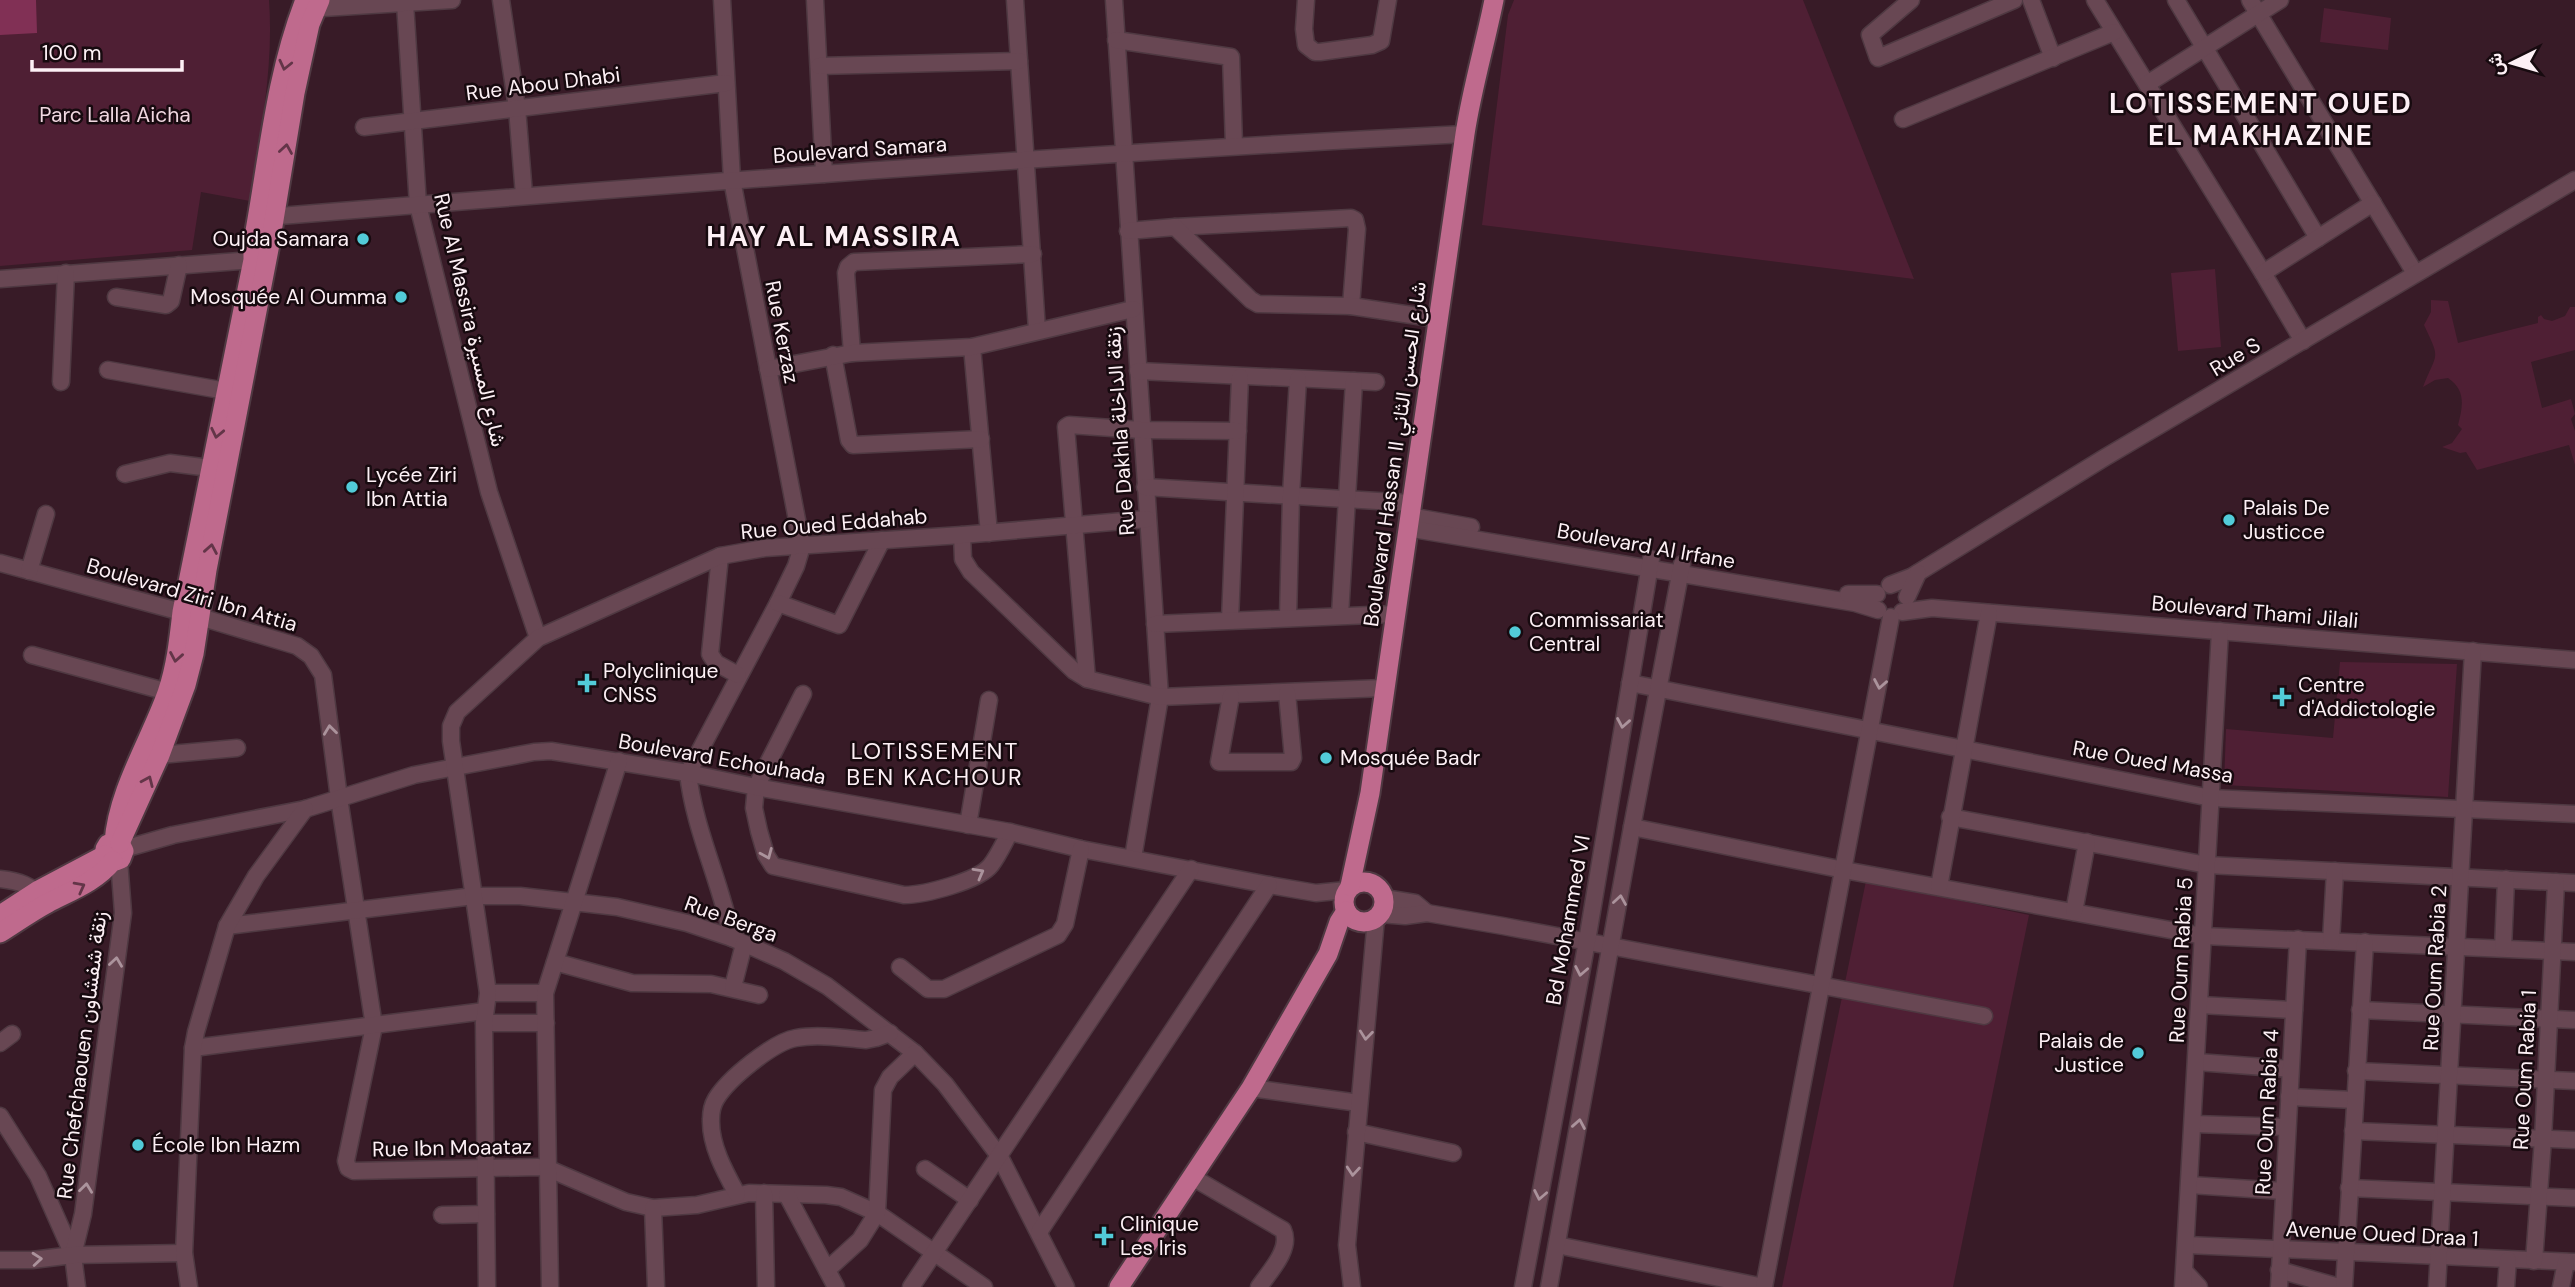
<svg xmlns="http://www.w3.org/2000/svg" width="2575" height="1287" font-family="'DM Sans',Vazirmatn,sans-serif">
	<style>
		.green { fill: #4f1f34 }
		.water { fill: #813055 }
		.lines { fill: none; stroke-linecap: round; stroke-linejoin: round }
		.minor-casing { stroke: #4f3942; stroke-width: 19 }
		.major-casing { stroke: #4f3942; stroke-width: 23 }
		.minor { stroke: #684753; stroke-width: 16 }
		.major { stroke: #bf6a8d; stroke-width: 19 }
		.oneway { stroke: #633548 }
		.oneway2 { stroke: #ab939c }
		.poi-dot { fill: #52cbd8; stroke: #170a0f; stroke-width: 2.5 }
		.labels { text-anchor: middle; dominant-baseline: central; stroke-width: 5; stroke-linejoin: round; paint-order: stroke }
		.street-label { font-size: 21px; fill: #fdf0f5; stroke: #170a0f }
		.park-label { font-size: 21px; fill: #f0d7e0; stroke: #170a0f }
		.poi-label { font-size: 21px; fill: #fdf0f5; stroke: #170a0f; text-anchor: start }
		.neighbourhood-label { font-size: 23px; letter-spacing: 2px; fill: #fdf0f5; stroke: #170a0f }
		.district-label { font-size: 28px; font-weight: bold; letter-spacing: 2px; fill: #fdf0f5; stroke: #170a0f }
	</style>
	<rect width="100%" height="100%" fill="#381b27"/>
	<g class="green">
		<path d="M0,0H269C274,68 260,134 250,201L201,192L192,250L0,266Z"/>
		<path d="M1514,0H1803L1914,279L1482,225L1508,15Z"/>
		<path d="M2324,8L2391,18L2388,50L2320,42Z"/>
		<path d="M2215,269L2221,347L2178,351L2171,273Z"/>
		<path d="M2431,300L2448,301L2458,343L2538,323V317L2541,315L2544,319L2552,321L2565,316L2570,307H2575V350L2531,362L2542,408L2571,399L2575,414L2571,419L2575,431V465L2569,445L2477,470L2466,452L2460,453L2442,447L2452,443L2462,429L2458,425C2463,406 2466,390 2448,378L2435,380L2423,387C2437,351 2441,361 2424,325L2431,312Z"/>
		<path d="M2340,662L2457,664L2448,797L2224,785L2226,729L2333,738Z"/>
		<path d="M1866,881L2029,915L1953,1287H1782Z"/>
	</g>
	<path class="water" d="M0,0H36L37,33L0,35Z"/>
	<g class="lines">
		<g class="minor-casing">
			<g id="minor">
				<path d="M501,0L517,108L524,195"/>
				<path d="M722,0L732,180L802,546L796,566L778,603L688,773C694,829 721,882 732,938"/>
				<path d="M815,0L824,174"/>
				<path d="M1015,0L1037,330"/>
				<path d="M1114,0L1160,697L1133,858"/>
				<path d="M1306,0L1304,29L1306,45L1315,52H1320L1372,45L1381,41L1388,0"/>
				<path d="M1911,0L1870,35L1878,58L2014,0"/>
				<path d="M2031,0L2053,58"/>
				<path d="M2095,0L2263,273L2303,341"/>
				<path d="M2176,0L2318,238"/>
				<path d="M2250,0L2415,273"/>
				<path d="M405,3L418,205L489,492L538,638"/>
				<path d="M307,9L452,0"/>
				<path d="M1116,40L1231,57L1234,145"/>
				<path d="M819,66L1019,61"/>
				<path d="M2147,84L2280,0"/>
				<path d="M1903,119L2114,32"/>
				<path d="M364,127L726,83"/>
				<path d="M262,215L280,216C674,184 1069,154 1465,134"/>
				<path d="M1175,227L1351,218L1355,220L1357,229L1351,306"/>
				<path d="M1128,231L1175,227L1251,300L1258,304L1351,306L1438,319"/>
				<path d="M2263,273L2373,203"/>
				<path d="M0,279L253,260L262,258"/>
				<path d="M116,297L166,305L171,301L179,265"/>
				<path d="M972,347L989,533"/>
				<path d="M852,353L846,273L848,267L854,262L1033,254"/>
				<path d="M833,355L849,440L853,445L981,439"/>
				<path d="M768,369L852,353L972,347L1133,309"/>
				<path d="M108,370L226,391"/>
				<path d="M1138,371L1376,382"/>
				<path d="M61,382L66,273"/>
				<path d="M125,474L170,463L210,468"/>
				<path d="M1145,487L1411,503"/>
				<path d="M1409,516L1471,527"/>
				<path d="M1407,528L1855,603L1878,610"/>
				<path d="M962,535L963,559L971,572L1074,671L1087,679L1160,697L1384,688"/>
				<path d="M720,556L710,654L716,663L738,675"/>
				<path d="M0,563L200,617L297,646L311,656L323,675L339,798L374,1026L346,1161L348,1168L354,1171L538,1167L549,1169L626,1202L653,1208L697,1205L749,1193L826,1195L841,1197L877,1213L984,1287"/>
				<path d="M29,571L46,514"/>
				<path d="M1890,585L1911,577L2104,458L2575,180"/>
				<path d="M1848,594H1877"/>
				<path d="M1907,597L1918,573"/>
				<path d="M778,603L839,625L882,540"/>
				<path d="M1902,612L1932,608L2575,660"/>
				<path d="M1340,615L1354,381"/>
				<path d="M1288,618L1291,495L1298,379"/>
				<path d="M1230,620L1240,377"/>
				<path d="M1155,624L1395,614"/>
				<path d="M32,655L168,692"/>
				<path d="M1087,679L1066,427L1069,425L1141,430L1238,431"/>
				<path d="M1630,683L2211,798L2575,814"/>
				<path d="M803,694L756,787L754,808L759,831L766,855L773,866L904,895C924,895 979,881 991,865C998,856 1004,843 1010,832"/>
				<path d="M1231,696L1219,762H1291L1293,758L1287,693"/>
				<path d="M160,755L237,748"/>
				<path d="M1950,817L2207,865L2575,883"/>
				<path d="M968,825L989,700"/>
				<path d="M1632,827L1844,870L2203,936L2575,952"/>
				<path d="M124,849L173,835L305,809L414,775L534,752L551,751L688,773L756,787L1010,832L1081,849L1269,885L1316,893L1347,890"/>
				<path d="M0,879C18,881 33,885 43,900"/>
				<path d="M1939,887L1989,613"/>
				<path d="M1384,898L1415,903L1427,913"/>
				<path d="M2074,912L2087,842"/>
				<path d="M1380,914L1405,916L1427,913L1503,926L1984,1016"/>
				<path d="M227,926L474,896H520L617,907L687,923L732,938L784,961L827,986L915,1053L945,1084L1000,1157L1066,1287"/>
				<path d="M2331,941L2335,871"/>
				<path d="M2503,948L2506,879"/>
				<path d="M555,962L632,983L711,984L759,995"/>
				<path d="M900,967L928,989H944L1058,935L1065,924L1081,849"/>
				<path d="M733,987L744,944"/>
				<path d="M488,993H545"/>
				<path d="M2200,1005L2294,1010"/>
				<path d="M2360,1010L2575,1020"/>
				<path d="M484,1023H546"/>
				<path d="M0,1043L12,1034"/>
				<path d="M193,1048L485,1011"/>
				<path d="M2197,1062L2290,1069"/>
				<path d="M2356,1071L2575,1081"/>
				<path d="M1251,1088L1359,1103"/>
				<path d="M2289,1097L2355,1100"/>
				<path d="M0,1116L38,1176L73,1255L77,1287"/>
				<path d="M2194,1124L2287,1127"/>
				<path d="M2353,1131L2575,1140"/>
				<path d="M1356,1132L1453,1153"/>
				<path d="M925,1169L970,1200"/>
				<path d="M1192,1177L1283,1230C1292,1249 1269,1272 1259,1287"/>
				<path d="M2190,1185L2283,1191"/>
				<path d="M2349,1188L2575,1198"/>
				<path d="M764,1193L766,1287"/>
				<path d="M737,1194C725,1172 710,1145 711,1119C711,1113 713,1104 716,1099C728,1079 773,1042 796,1038C818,1034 844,1038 866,1040L876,1038L890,1033"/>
				<path d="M787,1195L836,1287"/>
				<path d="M653,1208L656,1287"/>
				<path d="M442,1215L486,1214"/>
				<path d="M1039,1232L1269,885"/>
				<path d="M1557,1245L1764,1287"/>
				<path d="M2187,1245L2575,1262"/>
				<path d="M73,1255L83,1214L123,913L119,860"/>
				<path d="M0,1260H32L73,1255L184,1253"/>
				<path d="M2534,1261L2543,1139L2556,882"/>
				<path d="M827,1270L860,1240L877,1213L883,1090L890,1077L915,1053"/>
				<path d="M2279,1270L2339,1287"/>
				<path d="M2186,1273L2199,1287"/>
				<path d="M189,1287L184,1253L193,1048L196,1032L227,926L256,876L305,809"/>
				<path d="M487,1287L484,1023L488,993L451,741V726L457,712L538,638L720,556L765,548L962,535L1147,519"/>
				<path d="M550,1287L545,993L619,761"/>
				<path d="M911,1287L1191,869"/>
				<path d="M1352,1287L1347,1245L1376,918"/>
				<path d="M1523,1287L1587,941L1651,559"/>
				<path d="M1549,1287L1632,827L1682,564"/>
				<path d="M1764,1287L1891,617"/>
				<path d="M2183,1287L2220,631"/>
				<path d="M2279,1287L2298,939"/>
				<path d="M2344,1287L2365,942"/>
				<path d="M2437,1287L2473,651"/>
				<path d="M2506,1287L2508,1260"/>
				<path d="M2561,1287L2566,1262"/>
			</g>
		</g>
		<g class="major-casing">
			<g id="major">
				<path d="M114,842L120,843L124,851L121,859L116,861L107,857L105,849L108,844L114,842C118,790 150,741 167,693C176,667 179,639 182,612L253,260V242C268,162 275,76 305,0"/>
				<path d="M120,843L160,755L186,685L194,654L207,570L270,244L295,93L310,24L320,0"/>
				<circle cx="1364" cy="902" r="20"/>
				<path d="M1350,886L1370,793L1465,134C1472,88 1485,45 1494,0"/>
				<path d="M0,915L37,891L105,855"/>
				<path d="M0,933C16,923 31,912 48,903C71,891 96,882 113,861"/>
				<path d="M1119,1287L1251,1088L1328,954L1339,922L1346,911"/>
			</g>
		</g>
		<use href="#minor" class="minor"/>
		<use href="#major" class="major"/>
	</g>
	<defs><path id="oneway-chevron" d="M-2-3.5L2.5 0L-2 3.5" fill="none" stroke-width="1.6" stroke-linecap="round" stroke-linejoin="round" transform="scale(1.75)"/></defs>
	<g class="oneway">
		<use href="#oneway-chevron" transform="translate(285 65) rotate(103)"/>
		<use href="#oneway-chevron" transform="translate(286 149) rotate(-81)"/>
		<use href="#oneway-chevron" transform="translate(217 433) rotate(102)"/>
		<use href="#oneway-chevron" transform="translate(211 549) rotate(-80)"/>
		<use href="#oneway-chevron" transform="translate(176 657) rotate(100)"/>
		<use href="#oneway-chevron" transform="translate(148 781) rotate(-66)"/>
		<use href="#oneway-chevron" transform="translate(80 887) rotate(-28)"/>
	</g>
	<g class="oneway2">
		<use href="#oneway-chevron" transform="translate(1880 684) rotate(100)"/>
		<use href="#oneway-chevron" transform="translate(1623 723) rotate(100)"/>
		<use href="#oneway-chevron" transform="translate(330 730) rotate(-97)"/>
		<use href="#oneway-chevron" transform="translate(767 854) rotate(67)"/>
		<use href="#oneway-chevron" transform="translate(979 873) rotate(-29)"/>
		<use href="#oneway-chevron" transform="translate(1620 900) rotate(-81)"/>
		<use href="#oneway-chevron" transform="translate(116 962) rotate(-82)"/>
		<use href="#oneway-chevron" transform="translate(1581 971) rotate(101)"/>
		<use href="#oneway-chevron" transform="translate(1366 1035) rotate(96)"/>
		<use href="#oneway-chevron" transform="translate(1579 1124) rotate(-80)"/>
		<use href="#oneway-chevron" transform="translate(1353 1171) rotate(95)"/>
		<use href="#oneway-chevron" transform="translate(86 1188) rotate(-83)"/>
		<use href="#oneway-chevron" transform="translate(1540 1195) rotate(101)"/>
		<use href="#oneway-chevron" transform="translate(37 1259) rotate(-5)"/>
	</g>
	<g class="poi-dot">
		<circle cx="363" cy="239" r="7"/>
		<circle cx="401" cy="297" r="7"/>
		<circle cx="352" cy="487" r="7"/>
		<circle cx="2229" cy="520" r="7"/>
		<circle cx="1515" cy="632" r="7"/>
		<path d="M583.5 672.5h7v7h7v7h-7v7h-7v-7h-7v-7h7z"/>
		<path d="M2278.5 686.5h7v7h7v7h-7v7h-7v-7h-7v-7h7z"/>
		<circle cx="1326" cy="758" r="7"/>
		<circle cx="2138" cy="1053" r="7"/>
		<circle cx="138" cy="1145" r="7"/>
		<path d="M1100.5 1225.5h7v7h7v7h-7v7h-7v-7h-7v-7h7z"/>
	</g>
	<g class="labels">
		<g class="street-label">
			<text transform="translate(543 84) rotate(-7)">Rue Abou Dhabi</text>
			<text transform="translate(860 150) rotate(-4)">Boulevard Samara</text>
			<text transform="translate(470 320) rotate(77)">Rue Al Massira شارع المسيرة</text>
			<text transform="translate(782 332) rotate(79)">Rue Kerzaz</text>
			<text transform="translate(2235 357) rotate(-31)">Rue S</text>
			<text transform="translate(1120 431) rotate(-94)">Rue Dakhla زنقة الداخلة</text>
			<text transform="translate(1395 454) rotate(-82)">Boulevard Hassan II شارع الحسن الثاني</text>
			<text transform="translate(834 524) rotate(-5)">Rue Oued Eddahab</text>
			<text transform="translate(1646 546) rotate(10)">Boulevard Al Irfane</text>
			<text transform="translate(192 595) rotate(16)">Boulevard Ziri Ibn Attia</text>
			<text transform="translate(2255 612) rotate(5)">Boulevard Thami Jilali</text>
			<text transform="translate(722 759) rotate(10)">Boulevard Echouhada</text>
			<text transform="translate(2153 762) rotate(10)">Rue Oued Massa</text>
			<text transform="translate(731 919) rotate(20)">Rue Berga</text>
			<text transform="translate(1568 920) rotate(-80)">Bd Mohammed VI</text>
			<text transform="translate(2181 960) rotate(-87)">Rue Oum Rabia 5</text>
			<text transform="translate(2435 968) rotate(-87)">Rue Oum Rabia 2</text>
			<text transform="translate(82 1055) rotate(-83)">Rue Chefchaouen زنقة شفشاون</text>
			<text transform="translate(2525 1070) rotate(-87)">Rue Oum Rabia 1</text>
			<text transform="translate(2267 1112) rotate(-87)">Rue Oum Rabia 4</text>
			<text transform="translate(452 1148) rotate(-1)">Rue Ibn Moaataz</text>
			<text transform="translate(2382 1234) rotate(3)">Avenue Oued Draa 1</text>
		</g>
		<g class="park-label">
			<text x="115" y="115">Parc Lalla Aicha</text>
		</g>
		<g class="poi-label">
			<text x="349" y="239" text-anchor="end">Oujda Samara</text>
			<text x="387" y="297" text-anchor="end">Mosquée Al Oumma</text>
			<text x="366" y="475">Lycée Ziri<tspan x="366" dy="24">Ibn Attia</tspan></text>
			<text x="2243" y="508">Palais De<tspan x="2243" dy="24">Justicce</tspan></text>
			<text x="1529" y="620">Commissariat<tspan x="1529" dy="24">Central</tspan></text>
			<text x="603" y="671">Polyclinique<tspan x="603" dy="24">CNSS</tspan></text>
			<text x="2298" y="685">Centre<tspan x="2298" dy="24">d'Addictologie</tspan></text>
			<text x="1340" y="758">Mosquée Badr</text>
			<text x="2124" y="1041" text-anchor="end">Palais de<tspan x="2124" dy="24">Justice</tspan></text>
			<text x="152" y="1145">École Ibn Hazm</text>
			<text x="1120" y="1224">Clinique<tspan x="1120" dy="24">Les Iris</tspan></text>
		</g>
		<g class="neighbourhood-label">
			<text x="935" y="751">LOTISSEMENT<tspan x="935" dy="26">BEN KACHOUR</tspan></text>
		</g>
		<g class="district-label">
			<text x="2261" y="103">LOTISSEMENT OUED<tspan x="2261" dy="32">EL MAKHAZINE</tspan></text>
			<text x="834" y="236">HAY AL MASSIRA</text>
		</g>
	</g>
	<g transform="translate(2512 63) rotate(265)" stroke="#170a0f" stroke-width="5" paint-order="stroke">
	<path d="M0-5L12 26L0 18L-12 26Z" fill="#fdf0f5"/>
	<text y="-10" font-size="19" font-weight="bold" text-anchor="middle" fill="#fdf0f5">ش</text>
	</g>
	<path d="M32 60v10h150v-10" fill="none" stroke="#fdf0f5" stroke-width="3.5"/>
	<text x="42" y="60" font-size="21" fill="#fdf0f5" stroke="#170a0f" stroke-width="5" paint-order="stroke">100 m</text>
</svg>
